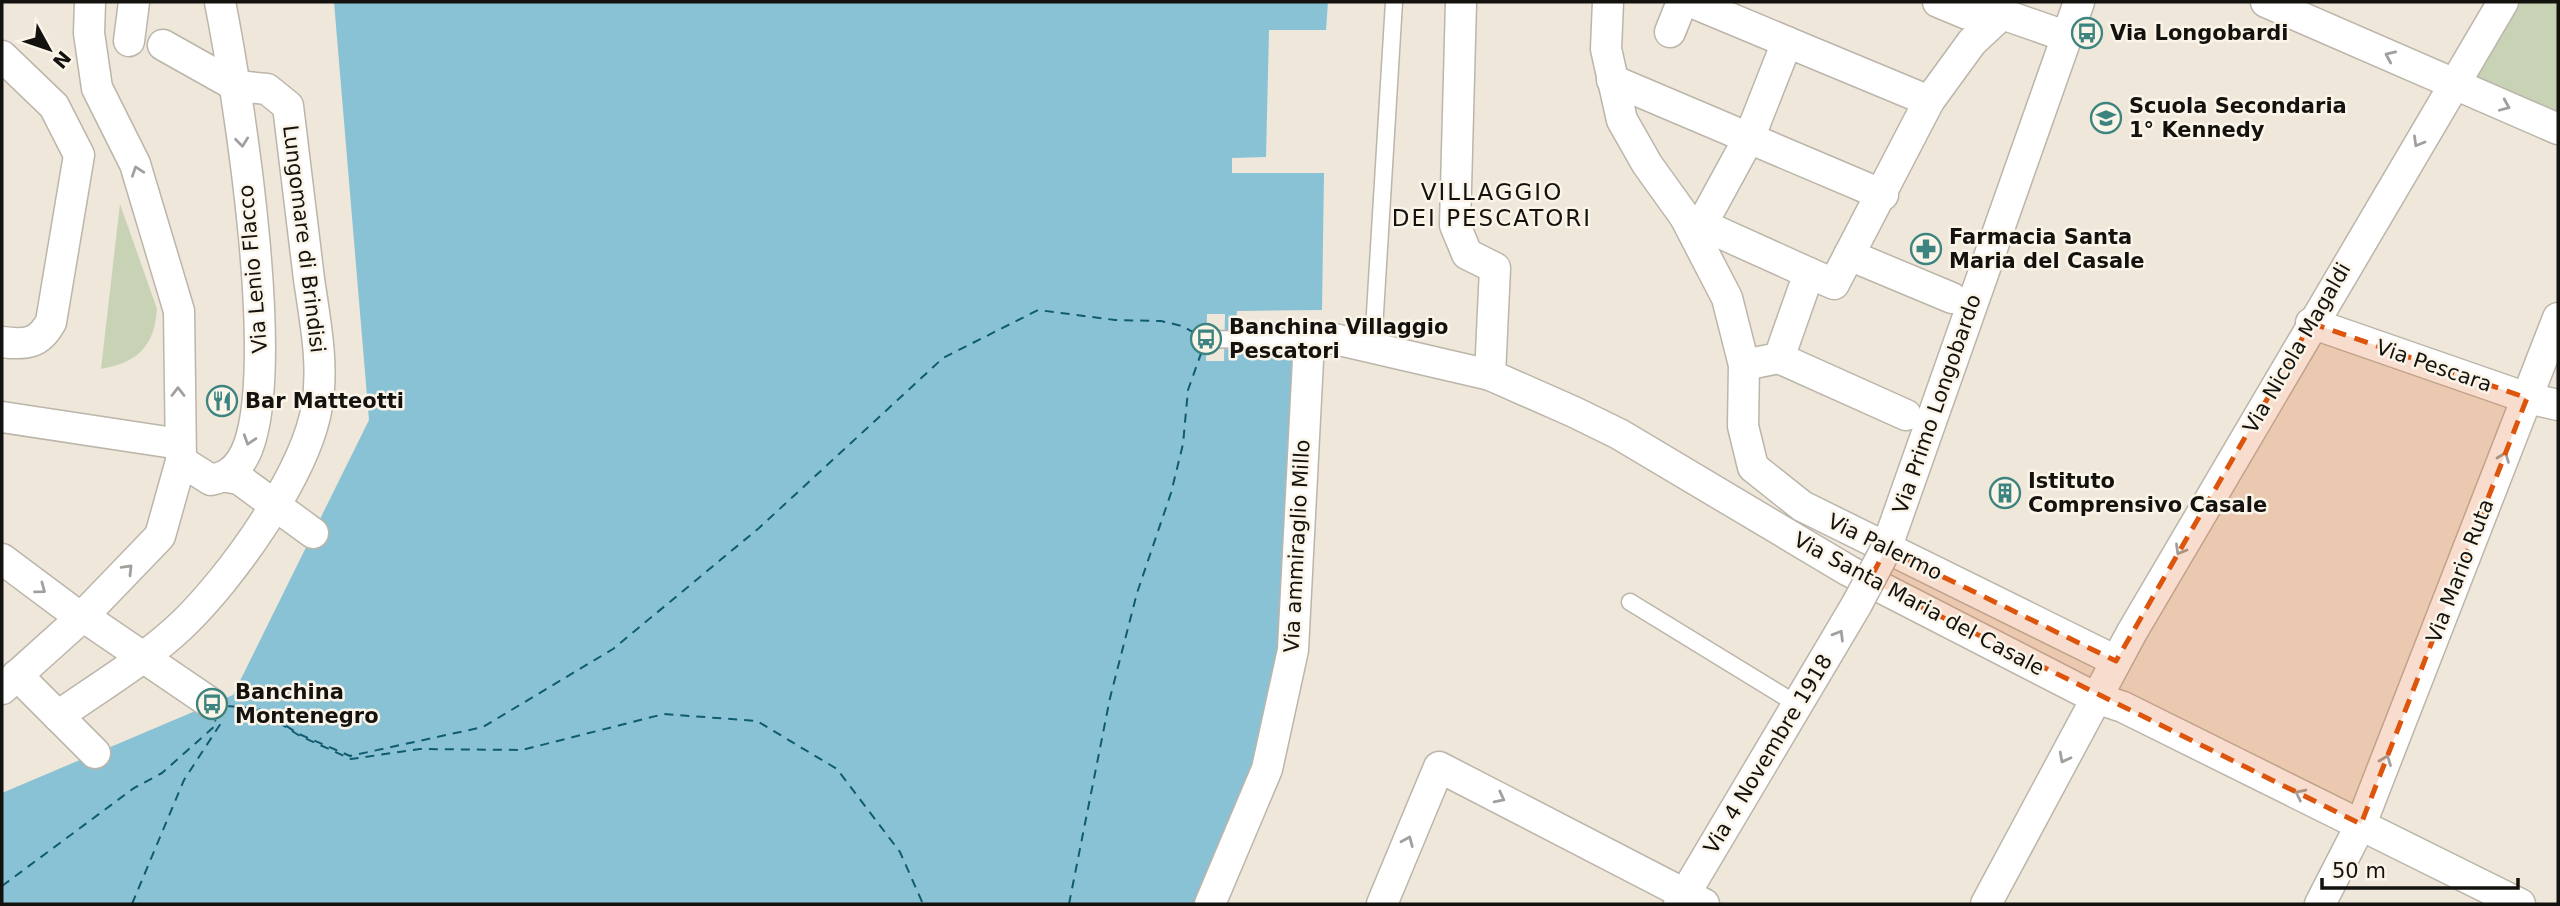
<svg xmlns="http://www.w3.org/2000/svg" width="2560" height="906" font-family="'DejaVu Sans',sans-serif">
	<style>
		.green { fill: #c8d2b4 }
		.water { fill: #8ac2d5 }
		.pier { fill: #eee7da }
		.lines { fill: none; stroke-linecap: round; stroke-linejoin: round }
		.ferry { stroke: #0f5c70; stroke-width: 2; stroke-dasharray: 9 7; stroke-linecap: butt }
		.lane-casing { stroke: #bcb5aa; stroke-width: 19 }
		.street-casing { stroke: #bcb5aa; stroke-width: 33 }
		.lane { stroke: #fff; stroke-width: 16 }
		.street { stroke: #fff; stroke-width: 30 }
		.street-bridge-casing { stroke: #bcb5aa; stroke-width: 33; stroke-linecap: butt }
		.street-bridge { stroke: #fff; stroke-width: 30 }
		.oneway { stroke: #a1a09f }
		.marked { fill: #dd550c; fill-opacity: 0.2; stroke: #dd550c; stroke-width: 5; stroke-dasharray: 14 9; stroke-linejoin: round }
		.labels { text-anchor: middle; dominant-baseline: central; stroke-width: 5; stroke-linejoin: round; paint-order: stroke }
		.poi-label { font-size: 21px; font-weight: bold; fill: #14120e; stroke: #fbf4e8; text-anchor: start }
		.street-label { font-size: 21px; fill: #14120e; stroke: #fbf4e8 }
		.neighbourhood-label { font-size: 23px; letter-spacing: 2px; fill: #14120e; stroke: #fbf4e8 }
	</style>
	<rect width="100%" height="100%" fill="#eee7da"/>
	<g class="green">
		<path d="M2521,2H2558V115L2475,79Z"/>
		<path d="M120,204L157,309C154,348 137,362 101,369Z"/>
	</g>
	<path class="water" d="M334,2H1328L1326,30H1269L1266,157L1232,158V173H1324L1322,310L1237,311L1236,322H1300L1297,335L1225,334V349L1300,353L1290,574L1272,715L1204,904H2V793L233,695L369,420Z"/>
	<path class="pier" d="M1207,314H1225L1224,361H1206Z"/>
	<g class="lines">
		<g class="ferry">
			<path d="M227,706L259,709L299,734L350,756L483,727L613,649L759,528L943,358L1038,310L1115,320L1161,321L1182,326L1200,336"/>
			<path d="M234,707L260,711L300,736L351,759L420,749L522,750L664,714L757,721L837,769L900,852L923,904"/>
			<path d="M2,886L134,788L162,773L216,725L215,719"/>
			<path d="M132,904L184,780L221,723L218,718"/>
			<path d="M1069,904L1110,698L1137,593L1171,493L1183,444L1188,390L1204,345"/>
		</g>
		<g class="lane-casing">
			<g id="lane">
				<path d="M1206,339L1309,341"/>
				<path d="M1373,346L1394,2"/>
				<path d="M1630,602L1798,705"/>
			</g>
		</g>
		<g class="street-casing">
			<g id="street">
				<path d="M1461,2L1455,225L1467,254L1495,268L1490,375"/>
				<path d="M1608,2L1606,49L1622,120L1647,164L1685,217L1727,298L1744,365L1743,426L1753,467L1802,506L2116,661"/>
				<path d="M1691,2L1787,42L1750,136L1702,224"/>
				<path d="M1938,2L1967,14H2002L2068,37"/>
				<path d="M2266,2L2558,129"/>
				<path d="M1670,32L1682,2"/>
				<path d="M129,41L134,2"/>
				<path d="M1787,42L1929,101"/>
				<path d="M2,56L54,106L79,155L51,322C39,344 26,345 2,342"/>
				<path d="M1612,80L1883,195"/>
				<path d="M1685,217L1809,273L1779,358L1744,365"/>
				<path d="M1849,255L1952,298"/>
				<path d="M1809,273L1834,284L1929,101L1972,42L2002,14"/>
				<path d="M2311,323L2527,398L2558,405"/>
				<path d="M1779,358L1906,415"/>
				<path d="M2,417L180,444"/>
				<path d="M181,461L211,480C224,477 233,473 241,461C287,394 237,87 220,2"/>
				<path d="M227,477L239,479L313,533"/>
				<path d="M1886,549L2079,2"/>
				<path d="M2,559L81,618"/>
				<path d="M87,619L212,704"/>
				<path d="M17,675L95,753"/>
				<path d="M2,689L81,618L160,536L181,461L179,311L135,164L97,88L89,33L90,2"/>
				<path d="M58,716C99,687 145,660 182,625C231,578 306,474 317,406C324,364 315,321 309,279C302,221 295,163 288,106L267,89L236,86L163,45"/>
				<path d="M1210,904L1267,769L1293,650L1309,341L1326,337L1490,375L1574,412L1619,434L1849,571L2096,698L2123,707L2520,904"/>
				<path d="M1382,904L1439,767L1704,904"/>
				<path d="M1679,904L1857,604"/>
				<path d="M1986,904L2132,632L2503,2"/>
				<path d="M2320,904L2361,824L2558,318"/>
			</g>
		</g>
		<use href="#lane" class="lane"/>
		<use href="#street" class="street"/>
		<g class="street-bridge-casing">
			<path id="street-bridge" d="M1857,604L1886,549"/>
		</g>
		<use href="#street-bridge" class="street-bridge"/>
	</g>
	<defs><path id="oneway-chevron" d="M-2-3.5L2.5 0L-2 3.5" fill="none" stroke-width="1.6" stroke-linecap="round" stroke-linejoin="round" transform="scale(1.75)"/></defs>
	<g class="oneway">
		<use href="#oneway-chevron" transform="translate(2390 56) rotate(-156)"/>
		<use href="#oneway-chevron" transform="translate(2505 106) rotate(23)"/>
		<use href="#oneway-chevron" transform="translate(242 142) rotate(84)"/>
		<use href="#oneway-chevron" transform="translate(2418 142) rotate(120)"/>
		<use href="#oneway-chevron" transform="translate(137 171) rotate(-109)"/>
		<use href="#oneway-chevron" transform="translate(178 392) rotate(-90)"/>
		<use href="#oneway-chevron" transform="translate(249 440) rotate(108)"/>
		<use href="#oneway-chevron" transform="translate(2504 457) rotate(-69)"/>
		<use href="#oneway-chevron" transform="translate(2180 550) rotate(120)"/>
		<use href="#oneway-chevron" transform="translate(128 569) rotate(-46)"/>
		<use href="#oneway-chevron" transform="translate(41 589) rotate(37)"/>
		<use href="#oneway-chevron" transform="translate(1839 635) rotate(-59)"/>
		<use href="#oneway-chevron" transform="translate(2064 758) rotate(118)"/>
		<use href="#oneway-chevron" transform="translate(2386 760) rotate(-69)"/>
		<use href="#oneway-chevron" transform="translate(2300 794) rotate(-154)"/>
		<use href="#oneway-chevron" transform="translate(1500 798) rotate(27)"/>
		<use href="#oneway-chevron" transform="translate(1408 841) rotate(-67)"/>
	</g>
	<path class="marked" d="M2311,323L2527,398L2361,824L1869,581L1886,549L2116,661Z"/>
	<defs>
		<g id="bus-ring" transform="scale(1.575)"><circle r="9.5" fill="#fbf4e8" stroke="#3d8480" stroke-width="1.5"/><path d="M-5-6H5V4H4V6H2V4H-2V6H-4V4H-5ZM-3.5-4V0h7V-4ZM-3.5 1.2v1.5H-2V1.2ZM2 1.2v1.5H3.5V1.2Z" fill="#3d8480"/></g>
		<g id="school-ring" transform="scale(1.575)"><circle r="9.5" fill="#fbf4e8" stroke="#3d8480" stroke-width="1.5"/><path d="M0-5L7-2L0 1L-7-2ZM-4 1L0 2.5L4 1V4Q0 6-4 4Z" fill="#3d8480"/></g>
		<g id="pharmacy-ring" transform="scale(1.575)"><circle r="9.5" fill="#fbf4e8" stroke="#3d8480" stroke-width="1.5"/><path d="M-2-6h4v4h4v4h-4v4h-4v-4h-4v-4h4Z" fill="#3d8480"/></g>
		<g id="restaurant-ring" transform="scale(1.575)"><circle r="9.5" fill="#fbf4e8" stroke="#3d8480" stroke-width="1.5"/><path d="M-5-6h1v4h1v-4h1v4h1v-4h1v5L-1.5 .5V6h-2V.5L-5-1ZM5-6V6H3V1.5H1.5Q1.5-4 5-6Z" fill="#3d8480"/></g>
		<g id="building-ring" transform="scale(1.575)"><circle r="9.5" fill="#fbf4e8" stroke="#3d8480" stroke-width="1.5"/><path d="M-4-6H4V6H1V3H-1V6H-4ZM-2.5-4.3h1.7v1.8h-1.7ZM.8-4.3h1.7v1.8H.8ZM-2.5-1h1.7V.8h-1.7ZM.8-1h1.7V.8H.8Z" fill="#3d8480"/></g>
	</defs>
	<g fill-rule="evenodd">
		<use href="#bus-ring" x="2087" y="33"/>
		<use href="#school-ring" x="2106" y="118"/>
		<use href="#pharmacy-ring" x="1926" y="249"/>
		<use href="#bus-ring" x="1206" y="339"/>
		<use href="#restaurant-ring" x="222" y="401"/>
		<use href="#building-ring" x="2005" y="493"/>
		<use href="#bus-ring" x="212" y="704"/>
	</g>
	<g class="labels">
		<g class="poi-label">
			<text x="2110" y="33">Via Longobardi</text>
			<text x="2129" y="106">Scuola Secondaria<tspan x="2129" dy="24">1° Kennedy</tspan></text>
			<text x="1949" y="237">Farmacia Santa<tspan x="1949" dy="24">Maria del Casale</tspan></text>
			<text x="1229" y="327">Banchina Villaggio<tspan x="1229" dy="24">Pescatori</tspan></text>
			<text x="245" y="401">Bar Matteotti</text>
			<text x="2028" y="481">Istituto<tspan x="2028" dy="24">Comprensivo Casale</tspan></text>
			<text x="235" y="692">Banchina<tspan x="235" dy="24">Montenegro</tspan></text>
		</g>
		<g class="street-label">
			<text transform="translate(304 239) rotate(83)">Lungomare di Brindisi</text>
			<text transform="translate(253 269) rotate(-95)">Via Lenio Flacco</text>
			<text transform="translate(2297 348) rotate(-60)">Via Nicola Magaldi</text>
			<text transform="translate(2434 366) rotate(19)">Via Pescara</text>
			<text transform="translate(1937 404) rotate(-71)">Via Primo Longobardo</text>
			<text transform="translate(1297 546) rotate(-87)">Via ammiraglio Millo</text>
			<text transform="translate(1885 547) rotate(26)">Via Palermo</text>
			<text transform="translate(2460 571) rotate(-69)">Via Mario Ruta</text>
			<text transform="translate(1919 604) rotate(28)">Via Santa Maria del Casale</text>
			<text transform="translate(1768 754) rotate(-59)">Via 4 Novembre 1918</text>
		</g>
		<g class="neighbourhood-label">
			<text x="1492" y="192">VILLAGGIO<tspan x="1492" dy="26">DEI PESCATORI</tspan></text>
		</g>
	</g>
	<rect width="2560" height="906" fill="none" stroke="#14120e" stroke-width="7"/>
	<g transform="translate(49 49) rotate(130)" stroke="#fbf4e8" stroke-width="5" paint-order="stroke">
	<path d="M0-5L12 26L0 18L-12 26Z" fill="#14120e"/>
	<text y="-10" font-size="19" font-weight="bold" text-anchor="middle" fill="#14120e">N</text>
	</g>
	<path d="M2322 878v10h196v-10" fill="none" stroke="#14120e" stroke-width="3.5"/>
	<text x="2332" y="878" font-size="21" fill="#14120e" stroke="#fbf4e8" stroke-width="5" paint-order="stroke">50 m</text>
</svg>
